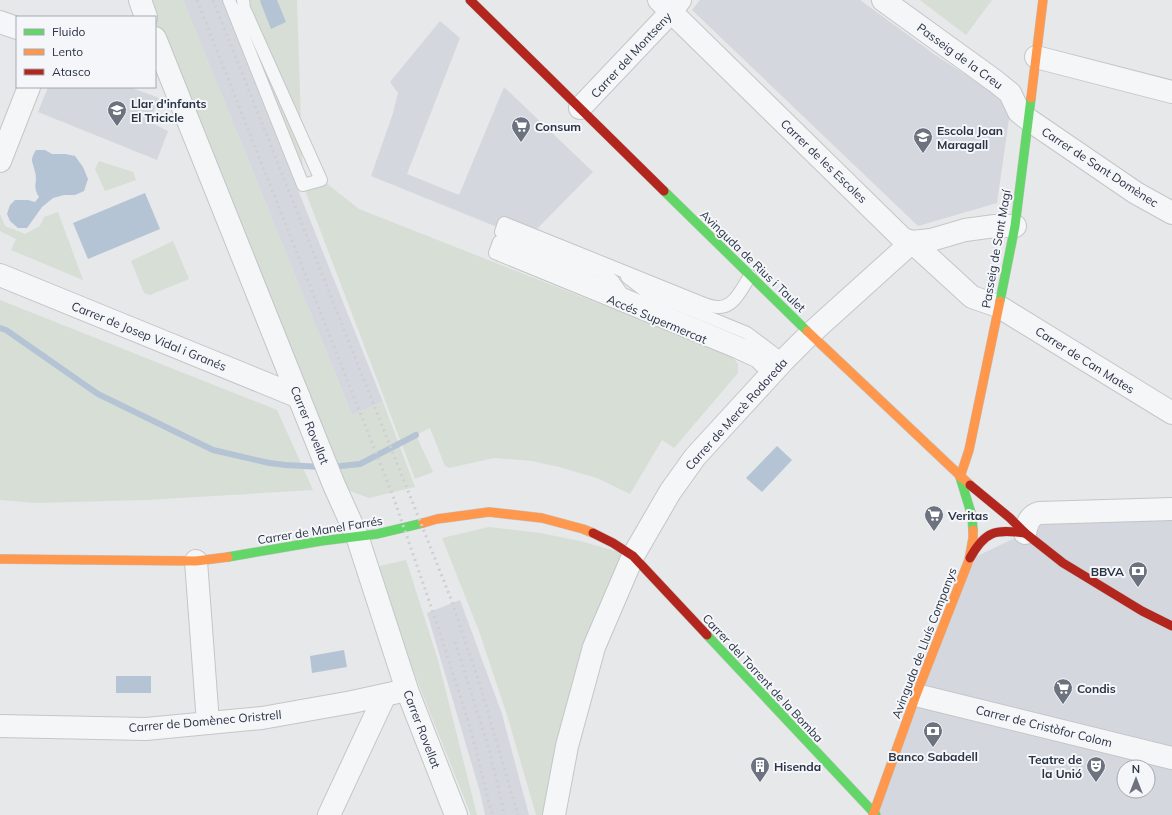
<svg xmlns="http://www.w3.org/2000/svg" width="1172" height="815" font-family="Mulish,sans-serif">
	<style>
		.built { fill: #d4d7dd; fill-rule: evenodd }
		.green { fill: #d6ded6 }
		.water { fill: #b4c4d5 }
		.lines { fill: none; stroke-linecap: round; stroke-linejoin: round }
		.stream { stroke: #b4c4d5; stroke-width: 6 }
		.lane-casing { stroke: #c4c6c8; stroke-width: 14 }
		.street-casing { stroke: #c4c6c8; stroke-width: 24 }
		.fast-casing { stroke: #c4c6c8; stroke-width: 10 }
		.slow-casing { stroke: #c4c6c8; stroke-width: 10 }
		.jam-casing { stroke: #c4c6c8; stroke-width: 10 }
		.lane { stroke: #f5f6f7; stroke-width: 12 }
		.street { stroke: #f5f6f7; stroke-width: 22 }
		.fast { stroke: #63d668; stroke-width: 9 }
		.slow { stroke: #ff974d; stroke-width: 9 }
		.jam { stroke: #b3261e; stroke-width: 9 }
		.rail { stroke: #cecfd2; stroke-width: 3; stroke-dasharray: 2 4; stroke-linecap: butt }
		.labels { text-anchor: middle; dominant-baseline: central; stroke-width: 4; stroke-linejoin: round; paint-order: stroke }
		.street-label { font-size: 12px; fill: #2b3445; stroke: #f4f6f9 }
		.poi-label { font-size: 12px; font-weight: bold; fill: #2b3445; stroke: #f4f6f9; text-anchor: start }
	</style>
	<rect width="100%" height="100%" fill="#e6e8ea"/>
	<g class="built">
		<path d="M183,0H222L383,402L352,415Z"/>
		<path d="M700,0H860L934,54L1011,105L997,203L918,226L692,10Z"/>
		<path d="M440,21L460,38L407,174L459,195L504,87L593,172L527,239L371,176L393,113L398,93L390,82Z"/>
		<path d="M48,87H130L159,98L150,122L168,131L157,160L38,112Z"/>
		<path d="M1172,510V815H873L969,560L1025,533L1041,518ZM1124,767H1148V791H1124Z"/>
		<path d="M460,600L502,714L529,815H485L480,792L427,613Z"/>
	</g>
	<g class="green">
		<path d="M146,0H183L352,415L383,402L415,487L369,498L342,488Z"/>
		<path d="M229,0H297L303,184L321,179L359,209L732,356L738,364V373L674,448L662,440L630,494L597,478L559,467L532,461L494,458L449,468L445,466L430,428L416,435L433,472L415,479L303,185Z"/>
		<path d="M920,0H992L966,35Z"/>
		<path d="M99,161L133,172L136,180L105,191L95,169Z"/>
		<path d="M58,212L83,280L11,250L16,239L0,231V214L5,226L25,234L40,226L44,217Z"/>
		<path d="M173,241L189,279L150,295L144,293L131,261Z"/>
		<path d="M0,300L277,410L313,490L146,500L36,503L0,500Z"/>
		<path d="M489,527L540,533L580,541L633,556L554,815H536L508,718L479,631L442,538Z"/>
		<path d="M406,560L438,660L477,815H471L377,580L376,572L380,566Z"/>
	</g>
	<g class="water">
		<path d="M261,0H277L286,22L271,29L260,1Z"/>
		<path d="M36,150H45L52,154H65L75,156L83,167L88,179L84,191L75,195H64L53,198L42,207L27,228H18L10,221L7,214L10,205L15,200H28L35,202L39,197C32,185 38,183 35,172C33,161 29,161 36,150Z"/>
		<path d="M145,193L160,229L88,259L73,223Z"/>
		<path d="M777,446L792,460L762,492L746,478Z"/>
		<path d="M344,650L347,667L312,673L310,656Z"/>
		<rect x="116" y="676" width="35" height="17"/>
	</g>
	<g class="lines">
		<g class="stream">
			<path d="M0,328L6,330L98,394L213,450L269,463L286,465L322,467"/>
			<path d="M331,467L360,464L416,435"/>
		</g>
		<g class="lane-casing">
			<g id="lane">
				<path d="M229,0L303,185L321,180L244,8L243,0"/>
				<path d="M627,277L645,291L747,333L783,360"/>
				<path d="M620,291L613,281L603,273L501,232L504,223L702,303C707,305 713,307 718,307C734,308 742,288 750,276"/>
				<path d="M773,373L761,366L756,361L734,351L495,253L499,242L744,345L754,349L779,366"/>
			</g>
		</g>
		<g class="street-casing">
			<g id="street">
				<path d="M140,0L146,17"/>
				<path d="M659,0L903,239L912,242L972,297L998,306L1172,413"/>
				<path d="M883,0L995,81L1010,93L1019,112L1029,120L1136,193L1172,213"/>
				<path d="M0,22L17,28"/>
				<path d="M155,38L334,485L357,536L407,690L456,815"/>
				<path d="M1036,57L1172,92"/>
				<path d="M580,108L671,12L680,0"/>
				<path d="M0,161L29,87"/>
				<path d="M0,275L299,397"/>
				<path d="M1025,533C1027,524 1029,516 1039,513L1172,509"/>
				<path d="M196,561L208,723"/>
				<path d="M916,695L1172,758"/>
				<path d="M0,726L146,729L262,718L352,702L407,690"/>
				<path d="M329,815L385,695"/>
				<path d="M554,815L567,746L594,647L633,556L670,492L695,457L784,360L810,334L912,242L931,240L965,230L995,226H1015"/>
			</g>
		</g>
		<g class="fast-casing">
			<g id="fast">
				<path d="M664,191L807,331"/>
				<path d="M1000,301L1015,226L1031,98"/>
				<path d="M960,477L972,516L973,530"/>
				<path d="M228,557L321,541L377,534L423,523"/>
				<path d="M707,635L876,815"/>
			</g>
		</g>
		<g class="slow-casing">
			<g id="slow">
				<path d="M1031,98L1043,0"/>
				<path d="M807,331L970,485"/>
				<path d="M960,477L969,450L1000,301"/>
				<path d="M423,523L437,519L489,512L542,518L583,529L593,533"/>
				<path d="M0,559L196,561L228,557"/>
				<path d="M873,815L916,695L969,560L973,538V530"/>
			</g>
		</g>
		<g class="jam-casing">
			<g id="jam">
				<path d="M470,0L664,191"/>
				<path d="M970,485L1010,518L1025,533L1063,563L1142,611L1172,626"/>
				<path d="M593,533L613,543L633,556L707,635"/>
				<path d="M970,558C985,531 995,529 1025,533"/>
			</g>
		</g>
		<use href="#lane" class="lane"/>
		<use href="#street" class="street"/>
		<use href="#fast" class="fast"/>
		<use href="#slow" class="slow"/>
		<use href="#jam" class="jam"/>
		<g class="rail">
			<path d="M197,0L393,496L436,621L471,730L492,815"/>
			<path d="M213,0L451,599L480,685L518,815"/>
			<path d="M455,642L489,749L505,815"/>
		</g>
	</g>
	<defs>
		<g id="school-pin" transform="scale(1)"><path d="M0 17L-7.5 6A9.5 9.5 0 1 1 7.5 6Z" fill="#6c737f" stroke="#f4f6f9"/><path d="M0-5L7-2L0 1L-7-2ZM-4 1L0 2.5L4 1V4Q0 6-4 4Z" fill="#fff"/></g>
		<g id="supermarket-pin" transform="scale(1)"><path d="M0 17L-7.5 6A9.5 9.5 0 1 1 7.5 6Z" fill="#6c737f" stroke="#f4f6f9"/><path d="M-6-5.5h2.5l.6 2H6L4.5 2H-2.5L-4.4-4H-6ZM-1.5 3.2a1.3 1.3 0 1 0 .1 0ZM3 3.2a1.3 1.3 0 1 0 .1 0Z" fill="#fff"/></g>
		<g id="bank-pin" transform="scale(1)"><path d="M0 17L-7.5 6A9.5 9.5 0 1 1 7.5 6Z" fill="#6c737f" stroke="#f4f6f9"/><path d="M-6-4H6V4H-6ZM0-2.3a2.3 2.3 0 1 0 0 4.6a2.3 2.3 0 1 0 0-4.6Z" fill="#fff"/></g>
		<g id="building-pin" transform="scale(1)"><path d="M0 17L-7.5 6A9.5 9.5 0 1 1 7.5 6Z" fill="#6c737f" stroke="#f4f6f9"/><path d="M-4-6H4V6H1V3H-1V6H-4ZM-2.5-4.3h1.7v1.8h-1.7ZM.8-4.3h1.7v1.8H.8ZM-2.5-1h1.7V.8h-1.7ZM.8-1h1.7V.8H.8Z" fill="#fff"/></g>
		<g id="theatre-pin" transform="scale(1)"><path d="M0 17L-7.5 6A9.5 9.5 0 1 1 7.5 6Z" fill="#6c737f" stroke="#f4f6f9"/><path d="M-5-5.5Q0-4 5-5.5V0Q5 5 0 6Q-5 5-5 0ZM-3.3-2.5H-1v1.5H-3.3ZM1-2.5H3.3v1.5H1ZM-2.8 1Q0 5.5 2.8 1Z" fill="#fff"/></g>
	</defs>
	<g fill-rule="evenodd">
		<use href="#school-pin" x="117" y="110"/>
		<use href="#supermarket-pin" x="521" y="126"/>
		<use href="#school-pin" x="923" y="137"/>
		<use href="#supermarket-pin" x="934" y="515"/>
		<use href="#bank-pin" x="1138" y="571"/>
		<use href="#supermarket-pin" x="1063" y="688"/>
		<use href="#bank-pin" x="933" y="731"/>
		<use href="#building-pin" x="760" y="766"/>
		<use href="#theatre-pin" x="1096" y="766"/>
	</g>
	<g class="labels">
		<g class="street-label">
			<text transform="translate(631 55) rotate(-47)">Carrer del Montseny</text>
			<text transform="translate(960 56) rotate(36)">Passeig de la Creu</text>
			<text transform="translate(824 161) rotate(44)">Carrer de les Escoles</text>
			<text transform="translate(1100 167) rotate(33)">Carrer de Sant Domènec</text>
			<text transform="translate(996 249) rotate(-80)">Passeig de Sant Magí</text>
			<text transform="translate(753 261) rotate(44)">Avinguda de Rius i Taulet</text>
			<text transform="translate(657 319) rotate(23)">Accés Supermercat</text>
			<text transform="translate(149 336) rotate(22)">Carrer de Josep Vidal i Granés</text>
			<text transform="translate(1085 360) rotate(32)">Carrer de Can Mates</text>
			<text transform="translate(736 414) rotate(-48)">Carrer de Mercè Rodoreda</text>
			<text transform="translate(310 425) rotate(68)">Carrer Rovellat</text>
			<text transform="translate(320 530) rotate(-9)">Carrer de Manel Farrés</text>
			<text transform="translate(924 643) rotate(-69)">Avinguda de Lluís Companys</text>
			<text transform="translate(763 678) rotate(47)">Carrer del Torrent de la Bomba</text>
			<text transform="translate(205 721) rotate(-5)">Carrer de Domènec Oristrell</text>
			<text transform="translate(1044 726) rotate(14)">Carrer de Cristòfor Colom</text>
			<text transform="translate(422 729) rotate(69)">Carrer Rovellat</text>
		</g>
		<g class="poi-label">
			<text x="131" y="103">Llar d'infants<tspan x="131" dy="14">El Tricicle</tspan></text>
			<text x="535" y="126">Consum</text>
			<text x="937" y="130">Escola Joan<tspan x="937" dy="14">Maragall</tspan></text>
			<text x="948" y="515">Veritas</text>
			<text x="1124" y="571" text-anchor="end">BBVA</text>
			<text x="1077" y="688">Condis</text>
			<text x="933" y="756" text-anchor="middle">Banco Sabadell</text>
			<text x="1082" y="759" text-anchor="end">Teatre de<tspan x="1082" dy="14">la Unió</tspan></text>
			<text x="774" y="766">Hisenda</text>
		</g>
	</g>
	<rect x="16" y="16" width="140" height="72" fill="#f4f6f9" stroke="#a4a8b1"/>
	<rect x="24" y="29" width="20" height="6" fill="#63d668" stroke="#a4a8b1"/>
	<text x="52" y="36" font-size="12" fill="#2b3445">Fluido</text>
	<rect x="24" y="49" width="20" height="6" fill="#ff974d" stroke="#a4a8b1"/>
	<text x="52" y="56" font-size="12" fill="#2b3445">Lento</text>
	<rect x="24" y="69" width="20" height="6" fill="#b3261e" stroke="#a4a8b1"/>
	<text x="52" y="76" font-size="12" fill="#2b3445">Atasco</text>
	<g transform="translate(1136 779)"><circle r="19" fill="#f4f6f9" stroke="#a4a8b1"/>
	<path d="M0-3L7 15L0 10L-7 15Z" fill="#6c737f"/>
	<text y="-6" font-size="11" font-weight="bold" text-anchor="middle" fill="#2b3445">N</text>
	</g>
</svg>
